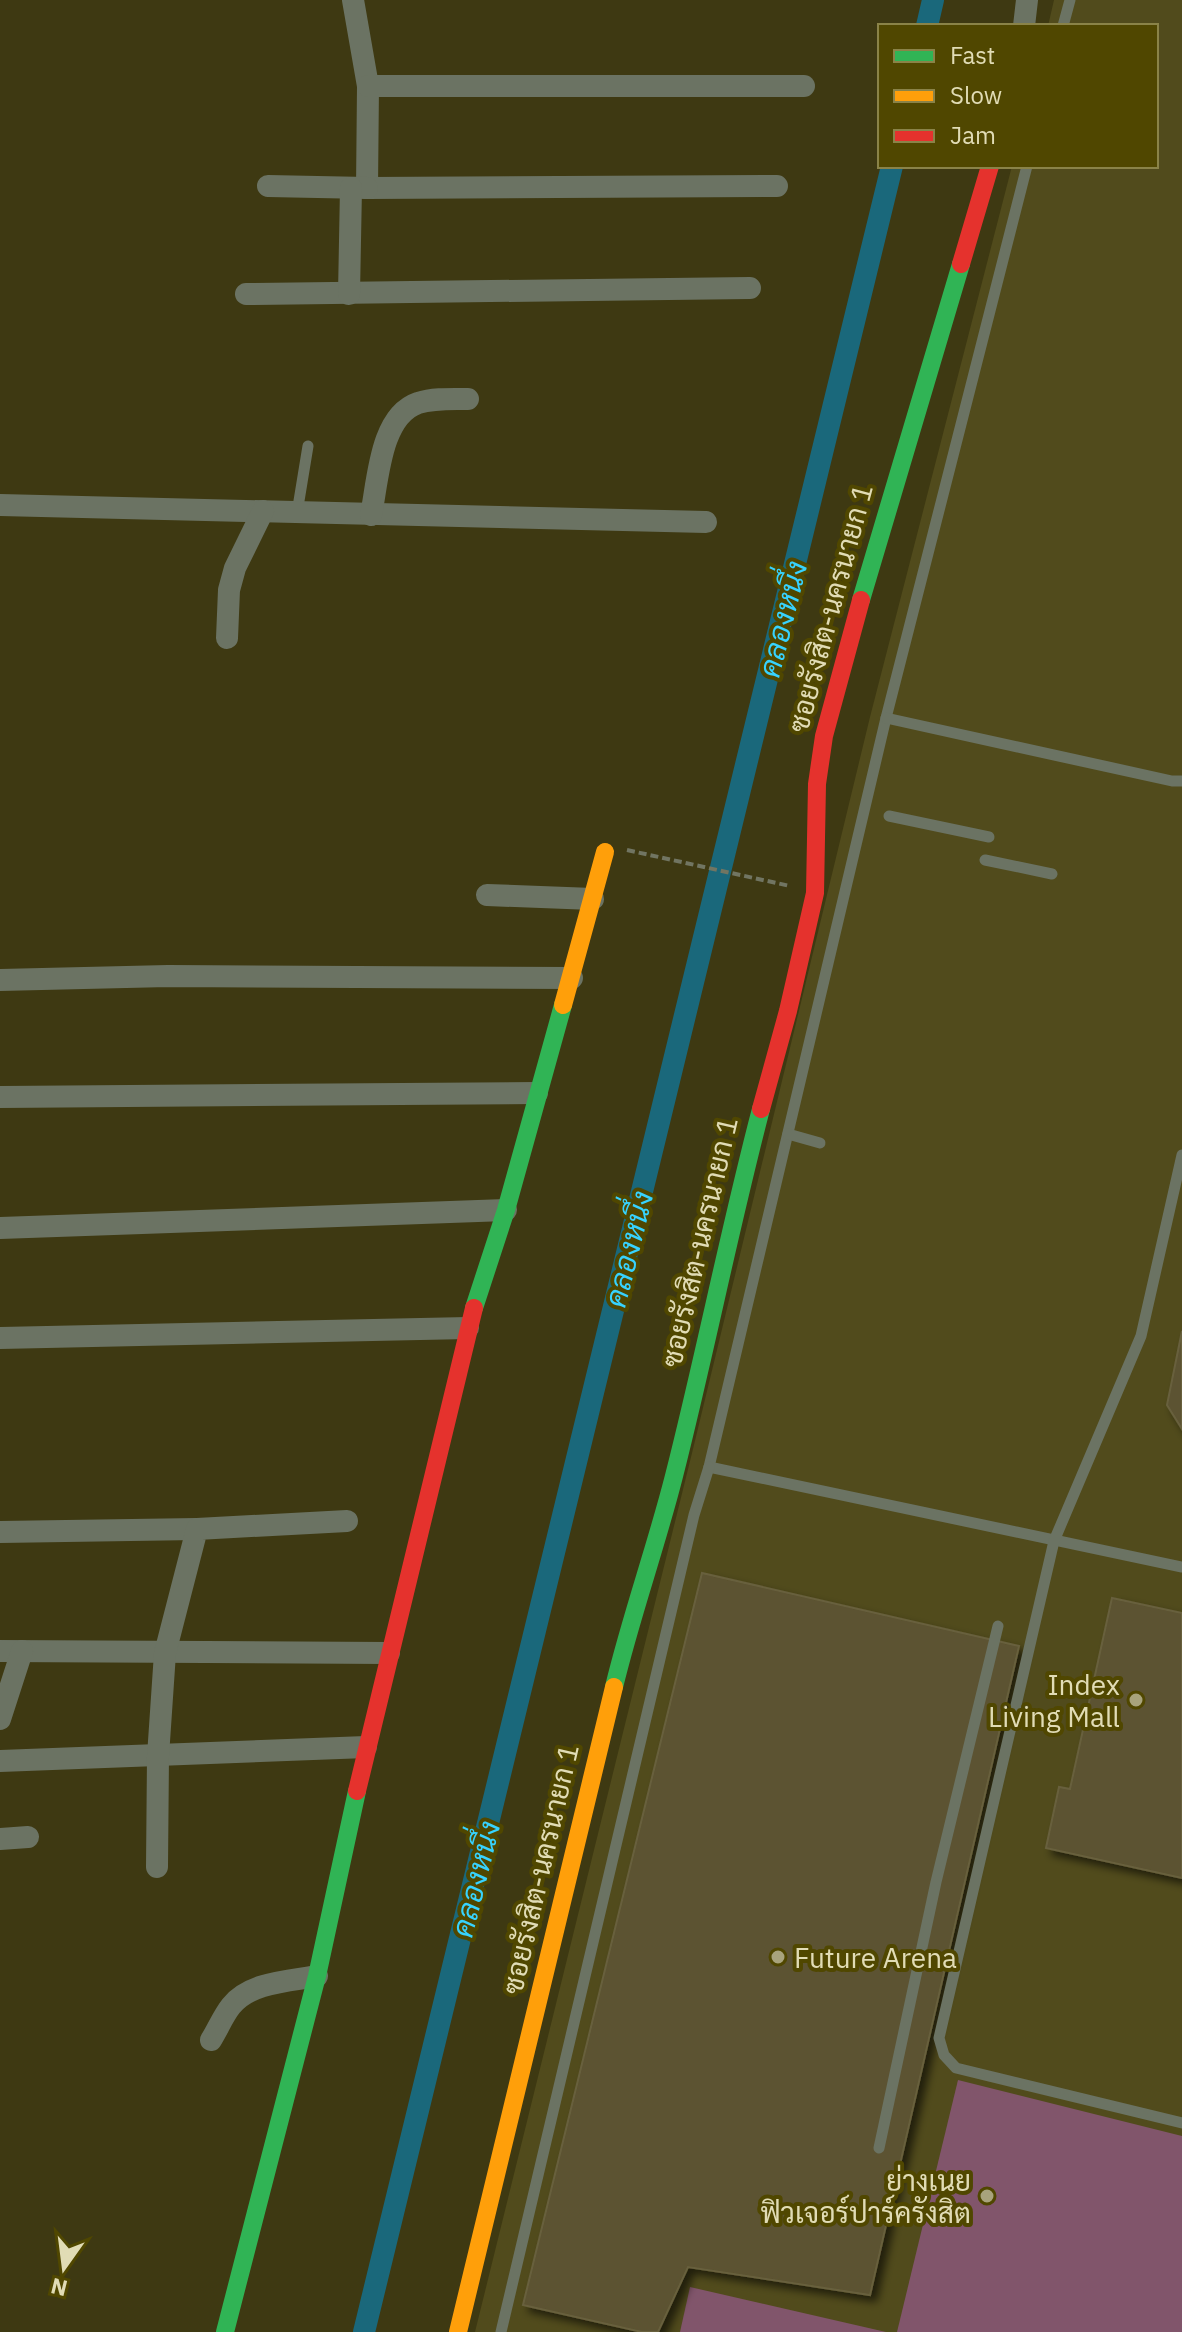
<svg xmlns="http://www.w3.org/2000/svg" width="1182" height="2332" font-family="'IBM Plex Sans',Sarabun,sans-serif">
	<style>
		.built { fill: #514b1c }
		.green { fill: #81556b }
		.lines { fill: none; stroke-linecap: round; stroke-linejoin: round }
		.canal { stroke: #1a687b; stroke-width: 22 }
		.building { fill: #5b5230; stroke: #68603e; stroke-width: 2; filter: url(#shadow) }
		.path { stroke: #717562; stroke-width: 4; stroke-dasharray: 8 4; stroke-linecap: butt }
		.lane { stroke: #6b7363; stroke-width: 11 }
		.street { stroke: #6b7363; stroke-width: 22 }
		.fast { stroke: #30b455; stroke-width: 18 }
		.slow { stroke: #ff9f0a; stroke-width: 18 }
		.jam { stroke: #e5322d; stroke-width: 18 }
		.poi-dot { fill: #a8a37c; stroke: #504700; stroke-width: 3 }
		.labels { text-anchor: middle; dominant-baseline: central; stroke-width: 8; stroke-linejoin: round; paint-order: stroke }
		.street-label { font-size: 28px; fill: #e1dcb5; stroke: #504700 }
		.poi-label { font-size: 28px; fill: #e1dcb5; stroke: #504700; text-anchor: end }
		.water-label { font-size: 30px; font-style: italic; fill: #37d3fe; stroke: #504700 }
	</style>
	<defs>
		<filter id="shadow"><feDropShadow dx="6" dy="6" stdDeviation="4" flood-color="#0009"/></filter>
	</defs>
	<rect width="100%" height="100%" fill="#3e3912"/>
	<path class="built" d="M1054,0H1182V2332H475L693,1449L870,717L1012,166H1156V26H1048Z"/>
	<g class="green">
		<path d="M958,2080L1182,2136V2332H897Z"/>
		<path d="M690,2287L886,2332H680Z"/>
	</g>
	<g class="lines">
		<g class="canal">
			<path d="M927,26L933,0"/>
			<path d="M364,2332L892,166"/>
		</g>
	</g>
	<g class="building">
		<path d="M1182,1331V1429L1167,1405Z"/>
		<path d="M702,1573L1019,1646L870,2295L688,2267L658,2332H642L523,2305Z"/>
		<path d="M1112,1598L1182,1613V1878L1046,1848L1059,1787L1070,1789Z"/>
	</g>
	<g class="lines">
		<path class="path" d="M627,850L790,886"/>
		<g class="lane">
			<path d="M1063,26L1070,0"/>
			<path d="M1027,166L886,718L709,1467L1182,1567"/>
			<path d="M297,513L308,446"/>
			<path d="M886,718L1172,781H1182"/>
			<path d="M889,816L989,837"/>
			<path d="M985,860L1052,874"/>
			<path d="M788,1134L820,1143"/>
			<path d="M1182,1155L1141,1336L1054,1541L939,2038L944,2055L956,2068L1182,2123"/>
			<path d="M879,2148L936,1882L998,1626"/>
			<path d="M501,2332L694,1515L709,1467"/>
		</g>
		<g class="street">
			<path d="M353,0L368,86L367,188L777,186"/>
			<path d="M1024,26L1027,0"/>
			<path d="M368,86H804"/>
			<path d="M268,186L367,188"/>
			<path d="M246,294L750,288"/>
			<path d="M349,294L351,188"/>
			<path d="M0,505L706,522"/>
			<path d="M371,515C378,481 380,416 418,403C434,398 451,399 468,399"/>
			<path d="M227,638L229,590L235,568L263,511"/>
			<path d="M487,895L593,899"/>
			<path d="M0,980L168,976L572,978"/>
			<path d="M0,1097L537,1093"/>
			<path d="M0,1228L506,1210"/>
			<path d="M0,1338L468,1328"/>
			<path d="M0,1532L197,1529"/>
			<path d="M0,1651L389,1653"/>
			<path d="M0,1719L22,1651"/>
			<path d="M0,1761L366,1747"/>
			<path d="M0,1839L28,1837"/>
			<path d="M157,1867L158,1756L165,1653L197,1529L347,1521"/>
			<path d="M211,2040C218,2029 223,2016 231,2006C250,1982 290,1981 317,1976"/>
		</g>
		<g class="fast">
			<path d="M861,600L961,264"/>
			<path d="M474,1308L506,1210L563,1005"/>
			<path d="M614,1687C631,1616 656,1547 674,1476C705,1354 729,1231 761,1109"/>
			<path d="M225,2332L317,1976L357,1791"/>
		</g>
		<g class="slow">
			<path d="M563,1005L605,852"/>
			<path d="M458,2332L614,1687"/>
		</g>
		<g class="jam">
			<path d="M961,264L990,166"/>
			<path d="M761,1109L788,1011L815,893L817,784L824,736L861,600"/>
			<path d="M357,1791L474,1308"/>
		</g>
	</g>
	<g class="poi-dot">
		<circle cx="1136" cy="1700" r="8"/>
		<circle cx="778" cy="1957" r="8"/>
		<circle cx="987" cy="2196" r="8"/>
	</g>
	<g class="labels">
		<g class="street-label">
			<text transform="translate(830 608) rotate(-75)">ซอยรังสิต-นครนายก 1</text>
			<text transform="translate(699 1242) rotate(-77)">ซอยรังสิต-นครนายก 1</text>
			<text transform="translate(540 1869) rotate(-77)">ซอยรังสิต-นครนายก 1</text>
		</g>
		<g class="poi-label">
			<text x="1120" y="1684">Index<tspan x="1120" dy="32">Living Mall</tspan></text>
			<text x="794" y="1957" text-anchor="start">Future Arena</text>
			<text x="971" y="2180">ย่างเนย<tspan x="971" dy="32">ฟิวเจอร์ปาร์ครังสิต</tspan></text>
		</g>
		<g class="water-label">
			<text transform="translate(782 619) rotate(-76)">คลองหนึ่ง</text>
			<text transform="translate(628 1249) rotate(-76)">คลองหนึ่ง</text>
			<text transform="translate(475 1879) rotate(-76)">คลองหนึ่ง</text>
		</g>
	</g>
	<rect x="878" y="24" width="280" height="144" fill="#504700" stroke="#8a8348" stroke-width="2"/>
	<rect x="894" y="50" width="40" height="12" fill="#30b455" stroke="#8a8348" stroke-width="2"/>
	<text x="950" y="64" font-size="24" fill="#e1dcb5">Fast</text>
	<rect x="894" y="90" width="40" height="12" fill="#ff9f0a" stroke="#8a8348" stroke-width="2"/>
	<text x="950" y="104" font-size="24" fill="#e1dcb5">Slow</text>
	<rect x="894" y="130" width="40" height="12" fill="#e5322d" stroke="#8a8348" stroke-width="2"/>
	<text x="950" y="144" font-size="24" fill="#e1dcb5">Jam</text>
	<g transform="translate(64 2268) rotate(194)" stroke="#504700" stroke-width="6" paint-order="stroke">
	<path d="M0-6L14 30L0 20L-14 30Z" fill="#e1dcb5"/>
	<text y="-12" font-size="22" font-weight="bold" text-anchor="middle" fill="#e1dcb5">N</text>
	</g>
</svg>
